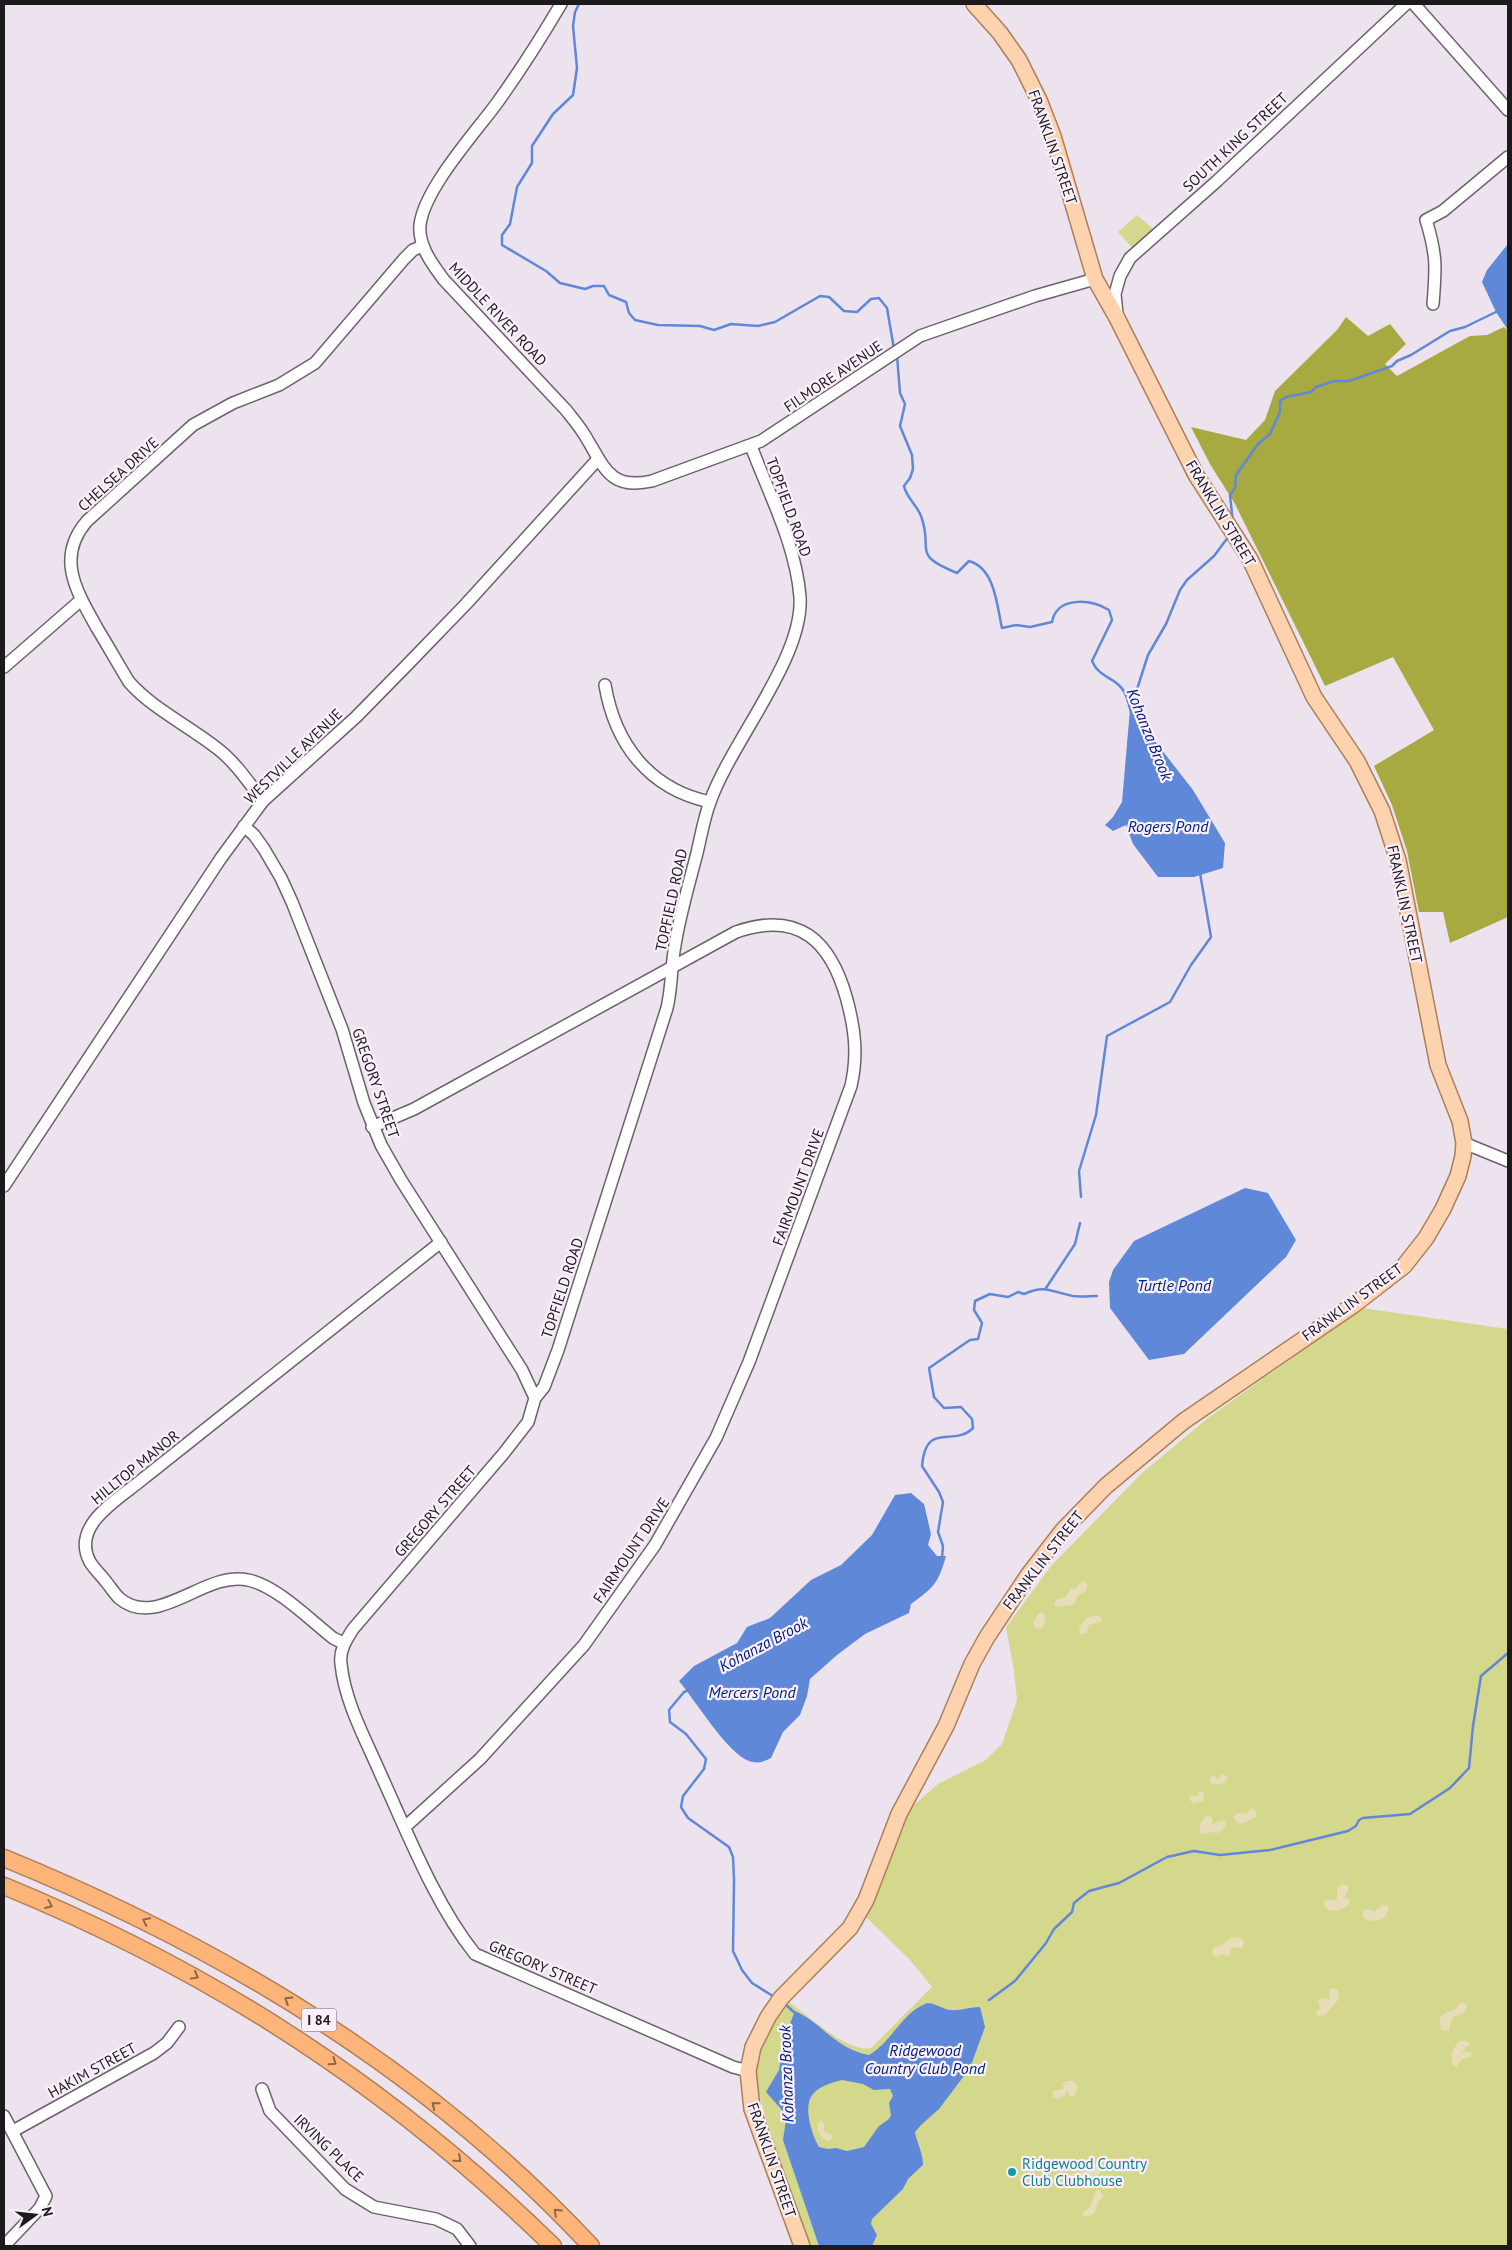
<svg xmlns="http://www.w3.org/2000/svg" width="1512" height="2250" font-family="'PT Sans',sans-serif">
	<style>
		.green { fill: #d4d88c }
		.forest { fill: #a6aa40 }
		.sand { fill: #e7ddb8 }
		.water { fill: #6088d8; fill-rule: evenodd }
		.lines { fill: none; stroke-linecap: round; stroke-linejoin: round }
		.stream { stroke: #6088d8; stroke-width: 2.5 }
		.minor-casing { stroke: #6b636c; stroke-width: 14 }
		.major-casing { stroke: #ae7e58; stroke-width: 18 }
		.highway-casing { stroke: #ae7e58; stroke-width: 19 }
		.minor { stroke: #fff; stroke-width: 11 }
		.major { stroke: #fdd2ae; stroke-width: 15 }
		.highway { stroke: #fcb478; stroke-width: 16 }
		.oneway { stroke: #8c674b }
		.culture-dot { fill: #0f9aa8; stroke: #faf0fb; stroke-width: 2 }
		.labels { text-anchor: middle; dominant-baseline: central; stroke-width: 4.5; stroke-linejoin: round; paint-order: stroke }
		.shield { fill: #faf0fb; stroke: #5f5a60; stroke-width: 1 }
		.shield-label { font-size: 14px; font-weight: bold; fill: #1d1a1e }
		.street-label { font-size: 15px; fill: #1d1a1e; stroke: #faf0fb }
		.culture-label { font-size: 15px; fill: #0d838f; stroke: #faf0fb; text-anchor: start }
		.water-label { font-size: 16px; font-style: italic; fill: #00217d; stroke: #faf0fb }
	</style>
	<rect width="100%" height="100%" fill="#ede3ee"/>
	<g class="green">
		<path d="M1137,215L1161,236L1139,255L1118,232Z"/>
		<path d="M1362,1308L1508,1329V2246H811L768,2127L757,2086V2059L764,2040L775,2019L789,2002C808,2015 849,2054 871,2048L932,1987L909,1959L866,1917L906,1812L938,1784L986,1760L1002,1744L1017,1700L1014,1671L1006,1627L1051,1566L1142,1473L1208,1418Z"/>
	</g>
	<path class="forest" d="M1346,317L1368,336L1390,324L1406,344L1385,364L1397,376L1470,336L1487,335L1504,327L1508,330V917L1450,943L1443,912H1419L1407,851L1392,805L1374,766L1434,730L1393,657L1325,686L1235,504L1210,464L1191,427L1246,440L1265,420L1275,391L1337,330Z"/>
	<g class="sand">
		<path d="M1086,1581L1087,1586L1086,1591L1077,1596L1074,1605L1056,1607L1054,1605L1056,1600L1066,1597L1070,1589L1076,1588L1081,1582Z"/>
		<path d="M1042,1612L1045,1614V1622L1042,1627L1036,1629L1033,1623L1038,1614Z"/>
		<path d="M1097,1615L1102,1618L1101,1622L1089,1625L1087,1633L1080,1635L1079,1628L1086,1618Z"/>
		<path d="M1222,1774L1227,1776V1779L1224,1783L1216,1785L1210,1782V1777L1214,1776L1219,1779Z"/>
		<path d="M1200,1791L1204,1793L1203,1801L1193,1804L1189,1798L1191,1795L1197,1797Z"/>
		<path d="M1252,1808L1256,1811V1817L1243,1823H1237L1234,1816L1237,1813L1246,1814Z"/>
		<path d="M1211,1816L1213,1820L1211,1825L1221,1820L1226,1822V1826L1219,1833L1212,1832L1203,1834L1200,1832V1824L1205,1817Z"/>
		<path d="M1343,1884L1348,1886V1891L1344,1897L1349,1898L1350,1902C1345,1910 1333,1914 1325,1907L1324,1901L1337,1899V1888Z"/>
		<path d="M1383,1905L1388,1906L1389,1909L1383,1919L1373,1921L1365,1919L1363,1916V1911L1368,1909L1375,1911Z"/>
		<path d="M1231,1937L1241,1938L1244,1943L1242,1948L1232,1947L1229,1957L1222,1954L1217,1957L1213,1955L1212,1949L1214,1947L1221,1946Z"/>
		<path d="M1330,1988L1336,1989L1339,1992L1338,2000L1325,2015L1319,2017L1315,2013L1320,2008L1318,2000L1323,1998L1329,2000Z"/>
		<path d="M1460,2003L1466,2004L1467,2007L1466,2011L1452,2018L1449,2031L1442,2030C1436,2014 1444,2013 1456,2009Z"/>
		<path d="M1460,2041H1467L1470,2044L1461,2052H1470L1472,2054L1470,2057L1462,2059L1456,2067L1453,2065C1450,2055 1453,2047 1460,2041Z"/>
		<path d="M1067,2081H1074C1078,2086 1078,2091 1074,2096L1069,2097L1068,2090L1065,2095L1059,2099L1053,2098V2091L1064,2089L1062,2084Z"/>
		<path d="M821,2121L824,2124V2131L831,2134L832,2138L829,2141L823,2139L818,2131L817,2124Z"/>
		<path d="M1093,2165L1098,2166L1100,2172C1094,2182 1088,2178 1078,2179L1069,2186H1064L1063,2181C1069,2172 1074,2175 1083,2172C1087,2171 1089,2167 1093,2165Z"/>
		<path d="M1096,2190L1101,2191L1103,2197L1097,2203L1096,2210L1092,2215L1083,2217L1082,2213L1090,2207Z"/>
	</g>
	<g class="water">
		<path d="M1508,244V330L1496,312L1482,282L1487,270Z"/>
		<path d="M1130,709L1193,790L1225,843L1223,868L1194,877H1158L1133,844L1126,825L1113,831L1105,825L1113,817L1122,802Z"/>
		<path d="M1245,1188L1268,1193L1296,1240L1286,1257L1184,1354L1149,1360L1110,1308L1109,1282L1113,1270L1134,1241Z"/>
		<path d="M911,1493L924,1504L931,1534L928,1545L937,1556H946C938,1584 934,1587 911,1604L909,1613L865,1634L837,1655L810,1679L807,1696L800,1715L783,1732L771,1758C763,1762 758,1764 749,1761C727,1753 695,1700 679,1681L694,1666L737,1643L747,1627L770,1618L811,1580L841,1565L872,1535L895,1495Z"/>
		<path d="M927,2003C936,2003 942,2009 950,2010C960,2011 970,2007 980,2007L985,2027L970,2068L939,2109L921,2125L915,2132C917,2144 923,2152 923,2165L908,2179L903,2189L872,2219L871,2224L877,2235L872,2246H819L783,2140L786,2120L781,2109L766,2092L779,2070L785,2036L795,2011C824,2024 835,2049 869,2055C892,2042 902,2012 927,2003ZM842,2080L863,2084L874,2090L890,2089L893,2096L889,2103L891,2115L889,2119L879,2126L864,2147L847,2151L836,2148L828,2149L819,2147C811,2133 801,2102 816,2091C823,2085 834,2082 842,2080Z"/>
	</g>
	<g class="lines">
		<g class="stream">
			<path d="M579,4L575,12L573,26L577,68L573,95L553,114L532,146V163L517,187L510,224L502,235V245L546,271L560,283L585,289L593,286H604L609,295L626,302L629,313L635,320L658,325L700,326L714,330L731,324L758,326L775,322L820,296L829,297L844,311L857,312L871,299L879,298L887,308L894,349"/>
			<path d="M897,356L900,393L905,404L900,426L912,455L913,469L910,478L904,486C906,497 917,505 921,516C934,551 910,554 957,573L969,561C995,568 997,606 1002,628L1016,625L1030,627L1052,622C1057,596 1090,599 1109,610L1112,620L1092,661C1099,678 1115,677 1123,690C1127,695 1129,705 1131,712"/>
			<path d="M1233,523L1230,495L1235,488L1236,475L1258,444L1270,434L1280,412V401L1286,397L1311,392L1316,387L1334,381H1349L1392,366L1397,361L1411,355L1450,331L1465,327L1498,311"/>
			<path d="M1131,708L1148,655L1166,624L1180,590L1187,580L1214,556L1229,536"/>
			<path d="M1081,1197L1079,1171L1096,1115L1107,1036L1170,1002L1191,965L1211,937L1200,873"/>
			<path d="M1046,1288L1075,1244L1080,1223"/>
			<path d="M942,1558L943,1546L938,1532L943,1502L939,1492L922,1466C926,1420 953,1448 973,1428L972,1419L961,1407L944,1408L934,1397L929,1368L970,1340L978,1339L982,1323L974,1310L975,1301L990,1294L1008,1297L1018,1292L1024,1294C1046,1284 1051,1292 1073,1296C1080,1297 1089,1296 1097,1296"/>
			<path d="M689,1690L684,1692L669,1710L670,1722L686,1734L706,1759L704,1769L683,1796L681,1807L688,1818L729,1847L733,1857L734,1880L733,1951L742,1970L752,1983L776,1998"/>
			<path d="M989,2000L1015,1981L1046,1943L1054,1929L1072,1912L1074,1903L1089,1891L1119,1883L1167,1857L1194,1851L1220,1855L1270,1850L1348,1831L1356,1826L1359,1820L1363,1818L1410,1814L1450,1788L1469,1768L1473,1726L1481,1676L1508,1653"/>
			<path d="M785,2004L795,2013"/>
		</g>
		<g class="minor-casing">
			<g id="minor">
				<path d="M561,4C541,38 520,71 497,103C475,133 424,189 420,225C418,246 433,265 444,280L566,410C573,419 581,428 587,439C605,469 611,490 652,481L761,441L920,336L1035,296L1095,279"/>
				<path d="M1414,4L1508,110"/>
				<path d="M1433,304C1436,268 1437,255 1426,220L1443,211L1508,157"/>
				<path d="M1117,314L1115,294L1120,276L1130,258L1217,181L1406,4"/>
				<path d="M4,667L81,600"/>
				<path d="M605,685C615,744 649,789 710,802"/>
				<path d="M263,801C249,783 236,763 218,749C188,725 154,710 129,682C118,664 108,646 97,628C77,592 55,558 87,521L193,425L233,403L279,385L315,363L404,259L413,250L423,246"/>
				<path d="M244,826L254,835L264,849L281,878L292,902L342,1029L364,1103L381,1145L401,1180L522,1370L535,1398L528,1422L504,1453L353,1629C346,1640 339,1651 341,1664C345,1703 366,1740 381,1775C408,1834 435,1904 475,1954L733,2067L748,2071"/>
				<path d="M372,1127L414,1109L736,932C799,910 831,941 847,1000C855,1030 858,1055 851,1086L749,1362L716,1438L655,1545L584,1645L480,1759L405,1827"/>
				<path d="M1464,1143L1508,1161"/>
				<path d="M4,1186L221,858L263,801L356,717L408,664L466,604L598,459"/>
				<path d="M535,1398L544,1387L558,1350L667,1008C672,987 671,966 675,945C680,914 689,884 697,853C701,836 704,818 710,802C731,742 804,658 800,597C796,545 769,494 751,446"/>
				<path d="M343,1643L333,1638C310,1620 277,1586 248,1580C205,1570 157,1631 119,1598C115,1594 111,1588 107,1583C102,1576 95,1570 90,1562C70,1525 119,1499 144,1478L441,1242"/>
				<path d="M262,2089L270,2111L345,2189L374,2207L436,2219L457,2229L470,2246"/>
				<path d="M4,2116L46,2196L40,2208L4,2246"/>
				<path d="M13,2131L154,2053L167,2043L179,2027"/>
			</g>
		</g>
		<g class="major-casing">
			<path id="major" d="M802,2246L752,2109L748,2071L753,2047L768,2017L781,1998L850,1928L866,1900L899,1814L946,1726L972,1664L987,1637L1029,1574L1063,1530L1106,1486L1184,1421L1355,1304L1404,1266L1426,1238L1443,1209L1458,1176L1463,1156L1464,1143L1460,1121L1438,1065L1398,860L1382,811L1357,761L1314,697L1250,559L1196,475L1117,318L1095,279L1053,136L1039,100L1019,60L1000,33L974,4"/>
		</g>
		<g class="highway-casing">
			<g id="highway">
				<path d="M4,1858C222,1947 429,2072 591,2246"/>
				<path d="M4,1886C214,1972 390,2087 553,2246"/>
			</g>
		</g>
		<use href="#minor" class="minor"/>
		<use href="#major" class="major"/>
		<use href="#highway" class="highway"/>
	</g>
	<defs><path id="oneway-chevron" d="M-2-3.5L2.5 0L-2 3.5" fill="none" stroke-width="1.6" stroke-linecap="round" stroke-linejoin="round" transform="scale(1.25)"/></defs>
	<g class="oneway">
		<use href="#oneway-chevron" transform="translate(49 1905) rotate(23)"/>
		<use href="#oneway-chevron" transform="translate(146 1921) rotate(-154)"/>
		<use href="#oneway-chevron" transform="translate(195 1976) rotate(29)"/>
		<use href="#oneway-chevron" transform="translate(288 2000) rotate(-148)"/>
		<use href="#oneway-chevron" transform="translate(333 2062) rotate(35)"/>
		<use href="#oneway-chevron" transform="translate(435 2105) rotate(-141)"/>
		<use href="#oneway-chevron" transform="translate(458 2159) rotate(41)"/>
		<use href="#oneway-chevron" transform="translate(557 2212) rotate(-136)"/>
	</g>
	<circle class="culture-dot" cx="1012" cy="2172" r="5"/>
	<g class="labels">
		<rect class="shield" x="301.5" y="2008.5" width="35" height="23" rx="4"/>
		<g class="shield-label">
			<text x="319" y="2020">I 84</text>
		</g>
		<g class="street-label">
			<text transform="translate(1235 142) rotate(-43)">SOUTH KING STREET</text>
			<text transform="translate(1053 147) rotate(71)">FRANKLIN STREET</text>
			<text transform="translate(498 314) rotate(47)">MIDDLE RIVER ROAD</text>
			<text transform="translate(833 376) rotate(-34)">FILMORE AVENUE</text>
			<text transform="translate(118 474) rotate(-42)">CHELSEA DRIVE</text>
			<text transform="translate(789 507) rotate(70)">TOPFIELD ROAD</text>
			<text transform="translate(1221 513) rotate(59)">FRANKLIN STREET</text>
			<text transform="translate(293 756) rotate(-44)">WESTVILLE AVENUE</text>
			<text transform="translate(671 900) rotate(-78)">TOPFIELD ROAD</text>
			<text transform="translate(1405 904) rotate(78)">FRANKLIN STREET</text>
			<text transform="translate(376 1083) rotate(71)">GREGORY STREET</text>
			<text transform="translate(798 1187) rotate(-70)">FAIRMOUNT DRIVE</text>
			<text transform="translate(562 1288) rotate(-72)">TOPFIELD ROAD</text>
			<text transform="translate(1352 1302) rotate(-36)">FRANKLIN STREET</text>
			<text transform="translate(135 1467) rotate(-39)">HILLTOP MANOR</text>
			<text transform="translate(435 1511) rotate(-49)">GREGORY STREET</text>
			<text transform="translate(631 1550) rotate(-56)">FAIRMOUNT DRIVE</text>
			<text transform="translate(1043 1560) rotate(-52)">FRANKLIN STREET</text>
			<text transform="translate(543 1967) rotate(23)">GREGORY STREET</text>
			<text transform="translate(92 2070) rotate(-29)">HAKIM STREET</text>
			<text transform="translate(329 2148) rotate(44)">IRVING PLACE</text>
			<text transform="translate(772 2160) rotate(71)">FRANKLIN STREET</text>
		</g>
		<g class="culture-label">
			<text x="1022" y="2163">Ridgewood Country<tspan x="1022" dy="17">Club Clubhouse</tspan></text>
		</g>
		<g class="water-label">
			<text transform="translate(1150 734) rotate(68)">Kohanza Brook</text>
			<text x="1168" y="826">Rogers Pond</text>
			<text x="1174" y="1285">Turtle Pond</text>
			<text transform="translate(763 1644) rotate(-28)">Kohanza Brook</text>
			<text x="752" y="1692">Mercers Pond</text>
			<text x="925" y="2050">Ridgewood<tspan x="925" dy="18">Country Club Pond</tspan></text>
			<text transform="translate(786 2074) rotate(-92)">Kohanza Brook</text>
		</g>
	</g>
	<rect width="1512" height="2250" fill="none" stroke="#1d1a1e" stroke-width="10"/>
	<g transform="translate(35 2215) rotate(75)" stroke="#faf0fb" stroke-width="4" paint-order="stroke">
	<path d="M0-4L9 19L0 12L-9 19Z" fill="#1d1a1e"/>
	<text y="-8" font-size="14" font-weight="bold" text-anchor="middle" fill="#1d1a1e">N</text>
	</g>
</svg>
